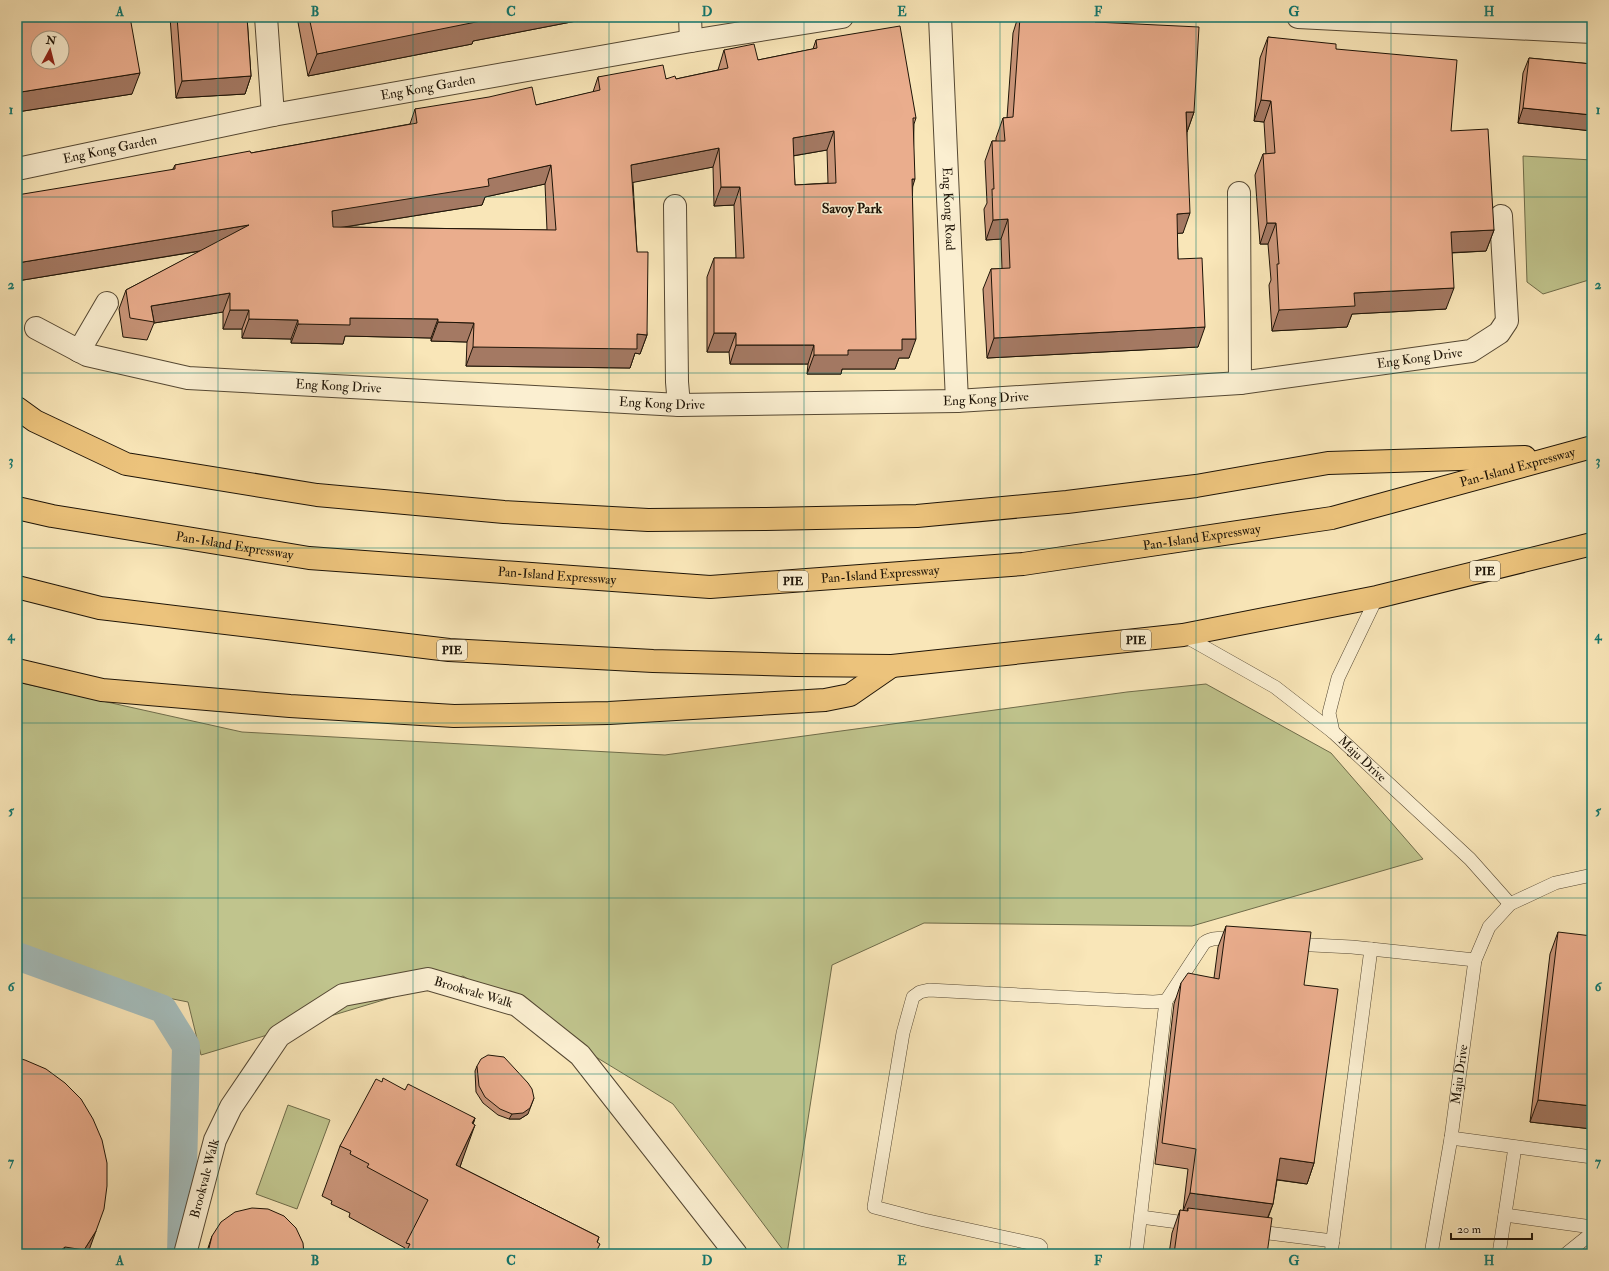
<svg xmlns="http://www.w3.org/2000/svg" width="1609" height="1271" font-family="'IM FELL Double Pica',serif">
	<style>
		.green { fill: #c0c48d; stroke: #6f6c4a }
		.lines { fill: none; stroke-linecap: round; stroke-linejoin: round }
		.canal { stroke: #a4bcbb; stroke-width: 28 }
		.service-casing { stroke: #554833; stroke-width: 14 }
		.minor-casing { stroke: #554833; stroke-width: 24 }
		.motorway-casing { stroke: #1e1407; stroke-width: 24 }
		.service { stroke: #fbefd1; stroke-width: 13 }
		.minor { stroke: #fbefd1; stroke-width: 22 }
		.motorway { stroke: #ecc37c; stroke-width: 22 }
		.wall { fill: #c99579; stroke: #1e1407; fill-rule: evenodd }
		.shaded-wall { fill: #a47963; stroke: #1e1407 }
		.building { fill: #eaad8d; stroke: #1e1407; fill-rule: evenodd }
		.grid { fill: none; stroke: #0f766e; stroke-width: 1; stroke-opacity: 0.55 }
		.labels { text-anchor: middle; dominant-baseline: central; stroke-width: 3; stroke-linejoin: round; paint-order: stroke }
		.shield { fill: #fbefd1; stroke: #605644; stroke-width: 1 }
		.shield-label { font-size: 12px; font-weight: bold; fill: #1e1407 }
		.street-label { font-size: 13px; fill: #1e1407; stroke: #fbefd1 }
		.neighbourhood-label { font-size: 14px; font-weight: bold; fill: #1e1407; stroke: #fbefd1 }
		.neatline { fill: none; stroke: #0f766e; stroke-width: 1.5 }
		.grid-label { font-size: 13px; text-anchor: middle; font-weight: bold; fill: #0f766e }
	</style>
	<rect width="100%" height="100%" fill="#f9e6b8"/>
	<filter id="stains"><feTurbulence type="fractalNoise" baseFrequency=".005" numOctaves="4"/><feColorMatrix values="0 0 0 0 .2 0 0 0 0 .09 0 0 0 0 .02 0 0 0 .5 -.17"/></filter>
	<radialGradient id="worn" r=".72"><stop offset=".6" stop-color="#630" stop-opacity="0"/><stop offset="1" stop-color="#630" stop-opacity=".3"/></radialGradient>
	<g class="green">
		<path d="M1523,156L1592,160V279L1543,294L1527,282Z"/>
		<path d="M17,682L242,732L665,755L1127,692L1206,684L1331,753L1423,859L1192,926L924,923L832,965L787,1254H786L673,1104L463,976L201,1055L188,1002L17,968Z"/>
		<path d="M288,1105L330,1120L297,1209L256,1194Z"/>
	</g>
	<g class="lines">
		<path class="canal" d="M17,956L163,1009L186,1046L181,1254"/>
		<g class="service-casing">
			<g id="service">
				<path id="s1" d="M1183,635L1275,687L1333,732L1470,859L1510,904"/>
				<path d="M1333,732L1329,713L1338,678L1377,597"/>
				<path d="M1292,944L1352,947L1475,960"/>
				<path d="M1451,1138L1592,1157"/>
				<path d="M1505,1215L1592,1227"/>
				<path d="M1141,1217L1193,1224"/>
				<path d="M1252,1231L1333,1241"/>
				<path d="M1041,1254V1247L1039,1245L924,1220L874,1207L903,1033L913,997L920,992L929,990L1153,1002L1166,1001"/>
				<path d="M1136,1254L1166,1001L1204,943C1213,936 1227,939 1238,940"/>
				<path d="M1331,1254L1371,949"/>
				<path id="s2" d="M1431,1254L1451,1138L1475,960L1489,927L1510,904L1555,883L1592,875"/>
				<path d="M1499,1254L1515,1147"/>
				<path d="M1566,1254L1592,1233"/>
			</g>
		</g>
		<g class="minor-casing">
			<g id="minor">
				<path d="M266,17L273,115"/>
				<path d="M690,17L691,41"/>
				<path id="s3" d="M940,17L957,401"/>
				<path d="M1298,17L1592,32"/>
				<path id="s4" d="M17,167L22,168L273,115L691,41L842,17"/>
				<path d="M1239,193L1240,383"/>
				<path d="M675,206L677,382L679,405"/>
				<path id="s5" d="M36,328L87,355L188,378L679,405L957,401L1240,383L1471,351L1499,333L1507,321L1501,216"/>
				<path d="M79,351L107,303"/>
				<path id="s6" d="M185,1254L215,1140L231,1107L279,1036L343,995L428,979L517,1005L580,1055L736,1254"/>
			</g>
		</g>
		<g class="motorway-casing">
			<g id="motorway">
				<path d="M17,408L35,421L126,464L317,495L504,512L648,520L766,519L917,516L1067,502L1196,486L1328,463L1525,457"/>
				<path id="s7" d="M17,508L52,516L309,558L710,587L1023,564L1332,518L1592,447"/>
				<path d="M17,587L100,608L449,650L653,661L796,665L892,666L1183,635L1377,597L1592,544"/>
				<path d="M17,670L102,690L290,706L454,716L609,713L825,700L850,695L892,666"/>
			</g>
		</g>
		<use href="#service" class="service"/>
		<use href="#minor" class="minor"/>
		<use href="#motorway" class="motorway"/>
	</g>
	<g class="wall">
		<path d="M17,17L132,94L17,112Z"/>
		<path d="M170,17H247L251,76L245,94L176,98Z"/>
		<path d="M297,17H597L473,41L472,44L308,76Z"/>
		<path d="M1018,17H1087L1095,22L1194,112L1187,132L1183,233H1177L1178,259L1198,347L987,358L983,289L991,269H1002L1001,239L986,240L984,209L987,203L985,161L992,141H996V138L1003,118H1007L1013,33Z"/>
		<path d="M1268,37L1336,49L1451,131L1494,230L1486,251L1452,253L1446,309L1352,314L1347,327L1272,331L1269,285L1271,280L1268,244H1260L1255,175L1263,154H1266L1264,122L1254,121L1260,58Z"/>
		<path d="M816,40L916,118L914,124L909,358H899L895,369H842L841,374H807L808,364H730L729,352H707V277L714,258H736L734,205L714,206L713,167L633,182L637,252L647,335L640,354L635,353L630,368L466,366L467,342L431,341V338L345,336L343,344L291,343V339L242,338V329H223V312L154,323L147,340L123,337L119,309L126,290L201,251L17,281L173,169L175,165L251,153L410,124L415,109L536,105L593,92L598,77L676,79L718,70L724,50L758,60L813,49ZM827,150L828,183L795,185L793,156ZM545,184L547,230L345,227L482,205L485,197Z"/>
		<path d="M1529,58L1592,64V131L1518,123L1523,73Z"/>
		<path d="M1226,926L1304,985L1314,1163L1307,1184L1277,1180L1273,1204L1268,1218L1267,1254H1169L1172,1233L1180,1210L1183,1211L1188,1169L1155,1164L1174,1004L1181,983L1214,978L1218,947Z"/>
		<path d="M1558,932L1592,1129L1530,1122L1550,954Z"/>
		<path d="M17,1058L88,1253L87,1254H17Z"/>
		<path d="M477,1066L528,1114L520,1119H509L498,1115L483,1103L476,1092L475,1071Z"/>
		<path d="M382,1082L405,1090L475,1118L460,1167L599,1237L597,1243V1254H402L405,1248L349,1217L350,1213L331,1204L332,1201L322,1196L340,1146Z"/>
		<path d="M212,1236L304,1254H206Z"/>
	</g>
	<g class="shaded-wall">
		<path d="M489,17H597L473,41L472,44L308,76L317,54Z"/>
		<path d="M140,73L132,94L17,112V102L21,92Z"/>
		<path d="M251,76L245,94L176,98L182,81Z"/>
		<path d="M1261,100L1271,101L1264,122L1254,121Z"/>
		<path d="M1523,108L1592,115V131L1518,123Z"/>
		<path d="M1186,112H1194L1187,132Z"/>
		<path d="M834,131L827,150L786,157L793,138Z"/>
		<path d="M719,148L713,167L625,184L631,165Z"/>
		<path d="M551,165L545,184L485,197L482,205L325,230L332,211Z"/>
		<path d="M912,179H915L909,198Z"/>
		<path d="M721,187H740L734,205L714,206Z"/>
		<path d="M1190,213L1183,233L1169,234L1177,214Z"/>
		<path d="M1008,219L1001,239L986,240L993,220Z"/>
		<path d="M1267,223H1276L1268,244H1260Z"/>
		<path d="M249,225L242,244L17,281V263Z"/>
		<path d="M1494,230L1486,251L1443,253L1451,232Z"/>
		<path d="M1454,288L1446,309L1352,314L1347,327L1272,331L1279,310L1354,293Z"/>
		<path d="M230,293L223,312L154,323V322L151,306Z"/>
		<path d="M230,310H249L242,329H223Z"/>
		<path d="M350,318L438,319L431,338L345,336L343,344L291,343L298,324Z"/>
		<path d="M249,319L298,320L291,339L242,338Z"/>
		<path d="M438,322L474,323L467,342L431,341Z"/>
		<path d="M1205,327L1198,347L987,358L994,338Z"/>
		<path d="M714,333H736L729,352H707Z"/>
		<path d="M637,334L647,335L640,354L635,353L630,368L466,366L473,347Z"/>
		<path d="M902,339H916L909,358H899L895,369H842L841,374H807L814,355L848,350Z"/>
		<path d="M736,345H814L808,364H730Z"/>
		<path d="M534,1098L528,1114L520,1119H509L512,1114Z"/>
		<path d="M1538,1100L1592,1106V1129L1530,1122Z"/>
		<path d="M475,1118L463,1150L475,1125L457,1175L456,1165Z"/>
		<path d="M1280,1158L1314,1163L1307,1184L1273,1179Z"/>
		<path d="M1190,1193L1273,1204L1265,1224L1188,1211V1208L1186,1215L1182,1214Z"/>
		<path d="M96,1231L88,1253L87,1254H83L84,1250Z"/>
		<path d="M65,1247L62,1254H56Z"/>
	</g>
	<g class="building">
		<path d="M17,17H130L140,73L21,92L17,68ZM38,38H62V62H38Z"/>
		<path d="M177,17H247L251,76L182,81Z"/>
		<path d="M309,17H489L480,19L481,21L317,54Z"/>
		<path d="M1020,17H1087L1096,18L1095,22L1199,27L1194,112H1186L1190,213L1177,214L1178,259L1202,258L1205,327L994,338L991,269L1010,268L1008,219L993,220L992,189H994L992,141H1005L1003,118L1013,117Z"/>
		<path d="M900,26L916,118H913L915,179H912L916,339H902V350H848V355H814V345H736V333H714V258H744L740,187H721L719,148L631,165L637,252H648L647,335L637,334V349L473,347L474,323L438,322V319L350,318V325L298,324V320L249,319V310H230V293L151,306L154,322L130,318L126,290L249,225L17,263V195L175,169V165L250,151L251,153L417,123L415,109L489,97L532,87L536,105L600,90L598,77L663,65L666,79L675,76L676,79L728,68L724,50L754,44L758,60L817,48L816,40ZM834,131L836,183L795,185L793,138ZM551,165L556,230L333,227L332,211L489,186L488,179Z"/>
		<path d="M1268,37L1336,44V49L1457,60L1451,131L1488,129L1494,230L1451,232L1454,288L1354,293L1355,306L1279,310L1277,264H1279L1276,223H1267L1263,154L1275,153L1271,101L1261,100Z"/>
		<path d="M1529,58L1592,64V115L1523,108Z"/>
		<path d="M1226,926L1311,932L1304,985L1338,989L1314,1163L1280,1158L1273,1204L1190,1193L1196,1149L1162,1143L1181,983L1188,973L1219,979Z"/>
		<path d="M1558,932L1592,936V1106L1538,1100Z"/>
		<path d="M488,1055L504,1057L528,1083L532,1089L534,1098L530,1108L523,1113L512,1114L500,1109L485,1097L479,1086L477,1066L481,1059Z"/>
		<path d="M17,1058L25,1060L46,1069L65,1083L81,1099L93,1119L102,1140L107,1163V1186L104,1209L96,1231L84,1250L65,1247L56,1254H28L25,1252L20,1254H17Z"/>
		<path d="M383,1078L405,1090L408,1084L475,1118L472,1123L475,1125L456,1165L599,1237L597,1242L600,1244L595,1254H416L407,1250L410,1244L406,1243L428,1200L367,1167L369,1164L350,1154L351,1151L340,1146L376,1079L382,1082Z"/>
		<path d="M252,1208L268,1209L284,1216L296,1228L303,1243L304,1254H208V1252L212,1236L221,1222L235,1212Z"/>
		<path d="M1188,1208L1272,1218L1267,1254H1174L1180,1210L1188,1211Z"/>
	</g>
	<path class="grid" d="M218,17V1254M413,17V1254M609,17V1254M804,17V1254M1000,17V1254M1196,17V1254M1391,17V1254M17,197H1592M17,373H1592M17,548H1592M17,723H1592M17,898H1592M17,1074H1592"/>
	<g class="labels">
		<g class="shield">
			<rect x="1470" y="561" width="30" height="20" rx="3"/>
			<rect x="778" y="571" width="30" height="20" rx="3"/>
			<rect x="1121" y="630" width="30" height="20" rx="3"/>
			<rect x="437" y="640" width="30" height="20" rx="3"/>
		</g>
		<g class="shield-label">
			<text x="1485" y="571">PIE</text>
			<text x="793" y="581">PIE</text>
			<text x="1136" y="640">PIE</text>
			<text x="452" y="650">PIE</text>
		</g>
		<g class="street-label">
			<text stroke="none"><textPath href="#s4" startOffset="419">Eng Kong Garden</textPath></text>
			<text stroke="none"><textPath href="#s4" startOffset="95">Eng Kong Garden</textPath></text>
			<text stroke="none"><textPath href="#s3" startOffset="192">Eng Kong Road</textPath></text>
			<text stroke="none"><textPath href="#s5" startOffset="1396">Eng Kong Drive</textPath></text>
			<text stroke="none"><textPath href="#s5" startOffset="312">Eng Kong Drive</textPath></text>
			<text stroke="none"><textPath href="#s5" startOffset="960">Eng Kong Drive</textPath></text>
			<text stroke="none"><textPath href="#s5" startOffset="636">Eng Kong Drive</textPath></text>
			<text stroke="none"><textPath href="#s7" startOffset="1517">Pan-Island Expressway</textPath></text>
			<text stroke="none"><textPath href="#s7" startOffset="1193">Pan-Island Expressway</textPath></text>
			<text stroke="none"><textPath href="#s7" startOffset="221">Pan-Island Expressway</textPath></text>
			<text stroke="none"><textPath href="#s7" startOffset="869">Pan-Island Expressway</textPath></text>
			<text stroke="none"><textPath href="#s7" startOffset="545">Pan-Island Expressway</textPath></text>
			<text stroke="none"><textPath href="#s1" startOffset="219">Maju Drive</textPath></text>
			<text stroke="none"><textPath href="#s6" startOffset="450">Brookvale Walk</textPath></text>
			<text stroke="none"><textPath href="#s2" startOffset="182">Maju Drive</textPath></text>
			<text stroke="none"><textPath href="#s6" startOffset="78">Brookvale Walk</textPath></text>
		</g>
		<g class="neighbourhood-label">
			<text x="852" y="208">Savoy Park</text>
		</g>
	</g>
	<rect width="1609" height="1271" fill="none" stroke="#f9e6b8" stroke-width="44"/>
	<g transform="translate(50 50) rotate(7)"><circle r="19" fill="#fbefd1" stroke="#a39780"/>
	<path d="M0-3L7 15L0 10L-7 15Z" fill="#8f2418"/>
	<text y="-6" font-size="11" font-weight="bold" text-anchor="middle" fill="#1e1407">N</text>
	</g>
	<path d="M1451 1233v6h81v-6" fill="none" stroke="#1e1407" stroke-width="2"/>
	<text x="1457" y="1233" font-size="12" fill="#1e1407" stroke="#fbefd1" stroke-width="3" paint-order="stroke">20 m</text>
	<rect x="22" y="22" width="1565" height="1227" class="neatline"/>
	<g class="grid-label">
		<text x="120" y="16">A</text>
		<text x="315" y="16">B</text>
		<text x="511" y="16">C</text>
		<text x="707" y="16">D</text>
		<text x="902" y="16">E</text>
		<text x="1098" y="16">F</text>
		<text x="1294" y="16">G</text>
		<text x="1489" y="16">H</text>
		<text x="11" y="114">1</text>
		<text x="1598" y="114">1</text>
		<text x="11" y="289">2</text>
		<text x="1598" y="289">2</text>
		<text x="11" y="465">3</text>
		<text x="1598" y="465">3</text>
		<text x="11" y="640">4</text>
		<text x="1598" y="640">4</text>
		<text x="11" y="815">5</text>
		<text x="1598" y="815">5</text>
		<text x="11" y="991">6</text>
		<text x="1598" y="991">6</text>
		<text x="11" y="1166">7</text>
		<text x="1598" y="1166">7</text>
		<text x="120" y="1265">A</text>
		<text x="315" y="1265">B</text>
		<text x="511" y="1265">C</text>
		<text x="707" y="1265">D</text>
		<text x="902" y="1265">E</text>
		<text x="1098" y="1265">F</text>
		<text x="1294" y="1265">G</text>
		<text x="1489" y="1265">H</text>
	</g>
	<rect width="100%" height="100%" filter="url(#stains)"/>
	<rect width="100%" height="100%" fill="url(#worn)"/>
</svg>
